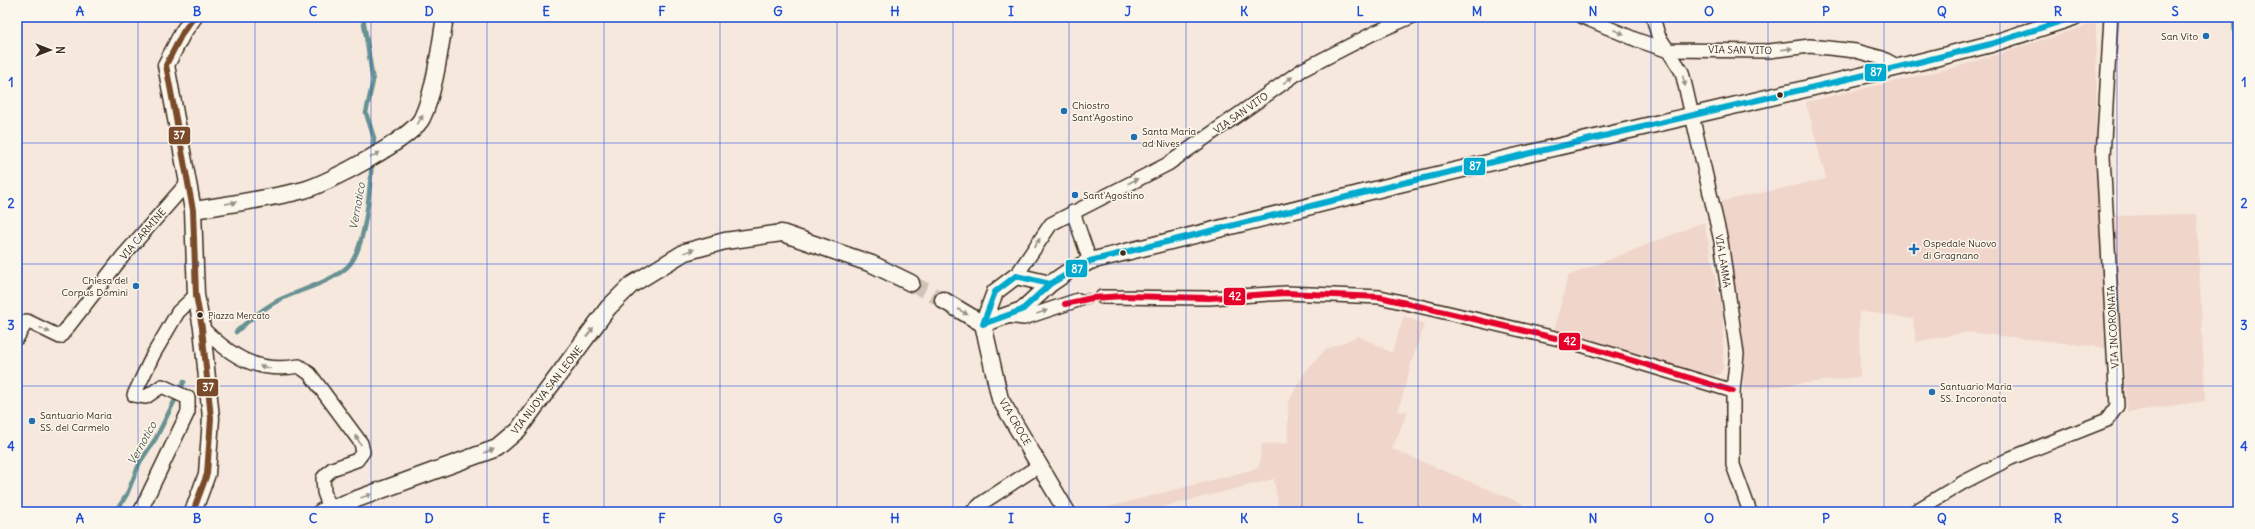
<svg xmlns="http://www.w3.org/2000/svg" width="2255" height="529" font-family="Delius,sans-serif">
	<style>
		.built { fill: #f0d5ca }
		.green { fill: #99e1b0; stroke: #6a8667 }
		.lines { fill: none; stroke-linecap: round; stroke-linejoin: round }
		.stream { stroke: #679192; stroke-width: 4.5 }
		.minor-tunnel { stroke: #d1c2b7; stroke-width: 13; stroke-dasharray: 13 6; stroke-linecap: butt }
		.tertiary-tunnel { stroke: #d1c2b7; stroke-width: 16; stroke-dasharray: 16 8; stroke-linecap: butt }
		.minor-casing { stroke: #3b2a1e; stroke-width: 16 }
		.tertiary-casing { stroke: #3b2a1e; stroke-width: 19 }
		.minor { stroke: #fbf7ec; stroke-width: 13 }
		.tertiary { stroke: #fbf7ec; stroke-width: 16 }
		.bus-1-casing { stroke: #fbf7ec; stroke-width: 9 }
		.bus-2-casing { stroke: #fbf7ec; stroke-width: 9 }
		.bus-3-casing { stroke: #fbf7ec; stroke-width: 9 }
		.bus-1 { stroke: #00a9ce; stroke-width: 6 }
		.bus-2 { stroke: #e4002b; stroke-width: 6 }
		.bus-3 { stroke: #7a4b2a; stroke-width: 6 }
		.oneway { fill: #9b9085 }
		.grid { fill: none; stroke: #1d4ed8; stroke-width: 1; stroke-opacity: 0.55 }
		.poi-dot { fill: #1f6fb2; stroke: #fbf7ec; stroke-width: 1.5 }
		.bus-dot { fill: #3b2a1e; stroke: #fbf7ec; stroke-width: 1.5 }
		.labels { text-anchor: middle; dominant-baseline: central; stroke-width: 3; stroke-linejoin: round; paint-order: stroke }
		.bus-label { font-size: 9px; fill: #3b2a1e; stroke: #fbf7ec; text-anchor: start }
		.poi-label { font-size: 10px; fill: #3b2a1e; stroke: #fbf7ec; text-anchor: start }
		.street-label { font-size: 10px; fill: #3b2a1e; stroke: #fbf7ec }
		.water-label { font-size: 11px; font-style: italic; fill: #4e554e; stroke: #fbf7ec }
		.line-badge { stroke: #fbf7ec; stroke-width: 1.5 }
		.badge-label { font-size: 11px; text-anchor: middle; font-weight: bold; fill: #fff }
		.neatline { fill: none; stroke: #1d4ed8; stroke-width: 1.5 }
		.grid-label { font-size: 13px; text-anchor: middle; font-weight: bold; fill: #1d4ed8 }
	</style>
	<rect width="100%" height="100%" fill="#f6e8dd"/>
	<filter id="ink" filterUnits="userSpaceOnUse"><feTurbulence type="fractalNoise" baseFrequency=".025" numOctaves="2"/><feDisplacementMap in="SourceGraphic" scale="8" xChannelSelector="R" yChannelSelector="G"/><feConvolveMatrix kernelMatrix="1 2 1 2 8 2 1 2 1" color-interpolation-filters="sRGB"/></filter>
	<g filter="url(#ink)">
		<g class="built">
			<path d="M2096,23L2097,193L2108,348L1967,332L1916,342L1913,319L1859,311L1860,377L1744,390L1737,296L1718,202L1826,179L1806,102L1960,66Z"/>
			<path d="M2197,214L2205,401L2127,412L2114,216Z"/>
			<path d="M1704,222L1723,315V368L1721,373L1709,378L1553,335L1568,276Z"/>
			<path d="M1404,316L1424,324L1411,364L1398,412L1408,411L1392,449L1523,504L1518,512H1279L1274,479L1143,512H1089L1259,468L1262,444L1288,443V403L1304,373L1325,350L1359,336L1392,353Z"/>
		</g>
		<path class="green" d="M2232,17H2238V57L2235,58Z"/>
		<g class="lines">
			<g class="stream">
				<path d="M363,17L373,81L366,113L374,138L373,152"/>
				<path d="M236,332C250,319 262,309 279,300C299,290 336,281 350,264C366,245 370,187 372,161"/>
				<path d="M116,512L127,494L140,462L156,438L184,382"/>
			</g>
			<path class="minor-tunnel" d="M1078,300L1102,297"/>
			<path class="tertiary-tunnel" d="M911,283L943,300"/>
			<g class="minor-casing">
				<g id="minor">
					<path d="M1583,17L1637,40L1666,50L1769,51L1810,46L1856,51L1882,58L1899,67"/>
					<path d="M1653,17L1658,35L1682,72L1721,241L1737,354L1733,391V465L1750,512"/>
					<path d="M1073,212L1090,261"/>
					<path d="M1016,276L1051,224L1168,164L1302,70L1374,33L1411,17"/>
					<path d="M1102,297L1209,298L1286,293L1380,297L1568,341L1733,391"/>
					<path d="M1007,316L1024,318L1078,300"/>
					<path d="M202,328C231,356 257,374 299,366L310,374L361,443L363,452L357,460L332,469L323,478L324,492L330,509"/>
					<path d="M17,338L27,321L60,337L123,256L188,182"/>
					<path d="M140,512L188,412V398L162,386L146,397L134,395L153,355L178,312L196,295"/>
					<path d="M972,512L982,503L1040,465"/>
					<path d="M1914,512L1964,482L2011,458L2107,420L2117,406L2103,157L2111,17"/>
				</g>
			</g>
			<g class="tertiary-casing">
				<g id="tertiary">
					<path d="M193,210C230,204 268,199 304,190C327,184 413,138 422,118C435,91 440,47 445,17"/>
					<path d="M1075,269L1090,261L1403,183L1899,67L1991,44L2074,17"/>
					<path d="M1050,284L1016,276L995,292L983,324L1022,310L1050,284L1066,273"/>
					<path d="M943,300L983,324L1000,399L1067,512"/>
					<path d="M193,512L207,474L211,418L202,328L196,295L193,210L166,65L183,32L194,17"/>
					<path d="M321,512L497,448L518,430L608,308L631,285L685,252L725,241L782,233L872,264L911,283"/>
				</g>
			</g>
			<use href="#minor" class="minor"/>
			<use href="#tertiary" class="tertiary"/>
			<g class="bus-1-casing">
				<path id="bus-1" d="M1050,284L1016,276L995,292L983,324L1022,310L1050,284L1090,261L1403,183L1899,67L1991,44L2074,17"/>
			</g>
			<g class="bus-2-casing">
				<path id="bus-2" d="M1065,304L1092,298L1124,296L1209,298L1286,293L1380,297L1568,341L1733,391"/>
			</g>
			<g class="bus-3-casing">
				<path id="bus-3" d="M193,512L207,474L211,418L202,328L196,295L193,210L166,65L183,32L194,17"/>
			</g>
			<use href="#bus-1" class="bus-1"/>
			<use href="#bus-2" class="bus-2"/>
			<use href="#bus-3" class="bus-3"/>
		</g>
		<defs><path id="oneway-solid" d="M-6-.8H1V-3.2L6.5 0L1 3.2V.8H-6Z"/></defs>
		<g class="oneway">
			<use href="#oneway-solid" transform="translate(1619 32) rotate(23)"/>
			<use href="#oneway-solid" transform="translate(1787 49) rotate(-7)"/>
			<use href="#oneway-solid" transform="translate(1288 80) rotate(-35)"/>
			<use href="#oneway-solid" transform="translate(1684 81) rotate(76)"/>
			<use href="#oneway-solid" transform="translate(420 120) rotate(-59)"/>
			<use href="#oneway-solid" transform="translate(375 155) rotate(-29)"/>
			<use href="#oneway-solid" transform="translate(1133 181) rotate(-27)"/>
			<use href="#oneway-solid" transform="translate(231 203) rotate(-11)"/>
			<use href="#oneway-solid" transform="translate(1037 243) rotate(-58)"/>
			<use href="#oneway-solid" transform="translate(689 251) rotate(-19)"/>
			<use href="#oneway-solid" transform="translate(963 312) rotate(30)"/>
			<use href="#oneway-solid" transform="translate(1042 312) rotate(-19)"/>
			<use href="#oneway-solid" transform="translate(45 330) rotate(25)"/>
			<use href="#oneway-solid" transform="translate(590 332) rotate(-53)"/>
			<use href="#oneway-solid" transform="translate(265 367) rotate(-166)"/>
			<use href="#oneway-solid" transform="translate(358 440) rotate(-123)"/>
			<use href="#oneway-solid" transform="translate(489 451) rotate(-20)"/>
			<use href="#oneway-solid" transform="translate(366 496) rotate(-20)"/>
		</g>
	</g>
	<path class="grid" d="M138,17V512M255,17V512M371,17V512M487,17V512M604,17V512M720,17V512M837,17V512M953,17V512M1069,17V512M1186,17V512M1302,17V512M1418,17V512M1535,17V512M1651,17V512M1768,17V512M1884,17V512M2000,17V512M2117,17V512M17,143H2238M17,264H2238M17,386H2238"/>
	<g class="poi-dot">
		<circle cx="2206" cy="36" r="4"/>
		<circle cx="1064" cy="111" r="4"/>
		<circle cx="1134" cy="137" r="4"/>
		<circle cx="1075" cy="195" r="4"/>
		<path d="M1912 243h4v4h4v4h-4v4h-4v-4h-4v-4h4z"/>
		<circle cx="136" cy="286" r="4"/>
		<circle cx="1932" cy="392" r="4"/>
		<circle cx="32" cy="421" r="4"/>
	</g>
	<g class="bus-dot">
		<circle cx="1780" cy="95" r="3.5"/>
		<circle cx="1123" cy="253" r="3.5"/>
		<circle cx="200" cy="315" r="3.5"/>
	</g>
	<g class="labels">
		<g class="bus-label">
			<text x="208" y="315">Piazza Mercato</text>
		</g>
		<g class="poi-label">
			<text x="2198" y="36" text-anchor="end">San Vito</text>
			<text x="1072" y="105">Chiostro<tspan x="1072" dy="12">Sant'Agostino</tspan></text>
			<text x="1142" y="131">Santa Maria<tspan x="1142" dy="12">ad Nives</tspan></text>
			<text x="1083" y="195">Sant'Agostino</text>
			<text x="1923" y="243">Ospedale Nuovo<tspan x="1923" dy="12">di Gragnano</tspan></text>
			<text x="128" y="280" text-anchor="end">Chiesa del<tspan x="128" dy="12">Corpus Domini</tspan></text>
			<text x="1940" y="386">Santuario Maria<tspan x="1940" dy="12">SS. Incoronata</tspan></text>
			<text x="40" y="415">Santuario Maria<tspan x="40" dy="12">SS. del Carmelo</tspan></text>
		</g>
		<g class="street-label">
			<text transform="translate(1740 50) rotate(1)">VIA SAN VITO</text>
			<text transform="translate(1241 113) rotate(-35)">VIA SAN VITO</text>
			<text transform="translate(143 234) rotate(-49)">VIA CARMINE</text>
			<text transform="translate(1723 261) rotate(81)">VIA LAMMA</text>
			<text transform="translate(2113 327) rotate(-93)">VIA INCORONATA</text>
			<text transform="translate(547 390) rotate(-52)">VIA NUOVA SAN LEONE</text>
			<text transform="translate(1015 422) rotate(60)">VIA CROCE</text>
		</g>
		<g class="water-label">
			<text transform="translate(357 206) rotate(-80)">Vernotico</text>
			<text transform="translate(142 443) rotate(-61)">Vernotico</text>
		</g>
	</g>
	<g class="line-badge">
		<rect x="1864" y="63" width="23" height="19" rx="4" fill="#00a9ce"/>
		<rect x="168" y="126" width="23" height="19" rx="4" fill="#7a4b2a"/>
		<rect x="1463" y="157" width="23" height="19" rx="4" fill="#00a9ce"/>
		<rect x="1065" y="259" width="23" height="19" rx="4" fill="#00a9ce"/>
		<rect x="1223" y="287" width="23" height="19" rx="4" fill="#e4002b"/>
		<rect x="1558" y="332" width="23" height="19" rx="4" fill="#e4002b"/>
		<rect x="196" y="378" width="23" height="19" rx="4" fill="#7a4b2a"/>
	</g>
	<g class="badge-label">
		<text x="1876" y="76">87</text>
		<text x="179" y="139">37</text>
		<text x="1475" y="170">87</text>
		<text x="1077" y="273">87</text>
		<text x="1235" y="300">42</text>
		<text x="1570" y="345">42</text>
		<text x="208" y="391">37</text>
	</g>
	<rect width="2255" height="529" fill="none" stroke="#fbf7ec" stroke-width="44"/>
	<g transform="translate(50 50) rotate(90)" stroke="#fbf7ec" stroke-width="3" paint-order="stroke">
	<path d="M0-3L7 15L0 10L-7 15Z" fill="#3b2a1e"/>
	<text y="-6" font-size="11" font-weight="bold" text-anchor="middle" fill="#3b2a1e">N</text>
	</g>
	<rect x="22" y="22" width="2211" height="485" class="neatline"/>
	<g class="grid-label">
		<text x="80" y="16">A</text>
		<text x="197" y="16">B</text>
		<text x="313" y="16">C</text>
		<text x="429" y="16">D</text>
		<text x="546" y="16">E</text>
		<text x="662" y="16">F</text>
		<text x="778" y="16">G</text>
		<text x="895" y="16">H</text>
		<text x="1011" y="16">I</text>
		<text x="1128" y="16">J</text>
		<text x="1244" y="16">K</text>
		<text x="1360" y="16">L</text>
		<text x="1477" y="16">M</text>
		<text x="1593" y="16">N</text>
		<text x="1709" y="16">O</text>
		<text x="1826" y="16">P</text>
		<text x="1942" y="16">Q</text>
		<text x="2058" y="16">R</text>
		<text x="2175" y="16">S</text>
		<text x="11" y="87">1</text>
		<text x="2244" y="87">1</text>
		<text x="11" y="208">2</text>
		<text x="2244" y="208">2</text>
		<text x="11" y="330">3</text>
		<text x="2244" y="330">3</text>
		<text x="11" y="451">4</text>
		<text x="2244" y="451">4</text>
		<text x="80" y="523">A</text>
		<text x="197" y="523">B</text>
		<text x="313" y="523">C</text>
		<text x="429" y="523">D</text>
		<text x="546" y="523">E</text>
		<text x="662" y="523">F</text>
		<text x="778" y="523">G</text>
		<text x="895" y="523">H</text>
		<text x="1011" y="523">I</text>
		<text x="1128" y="523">J</text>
		<text x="1244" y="523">K</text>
		<text x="1360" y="523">L</text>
		<text x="1477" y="523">M</text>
		<text x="1593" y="523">N</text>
		<text x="1709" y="523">O</text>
		<text x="1826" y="523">P</text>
		<text x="1942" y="523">Q</text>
		<text x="2058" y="523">R</text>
		<text x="2175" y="523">S</text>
	</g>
</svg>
